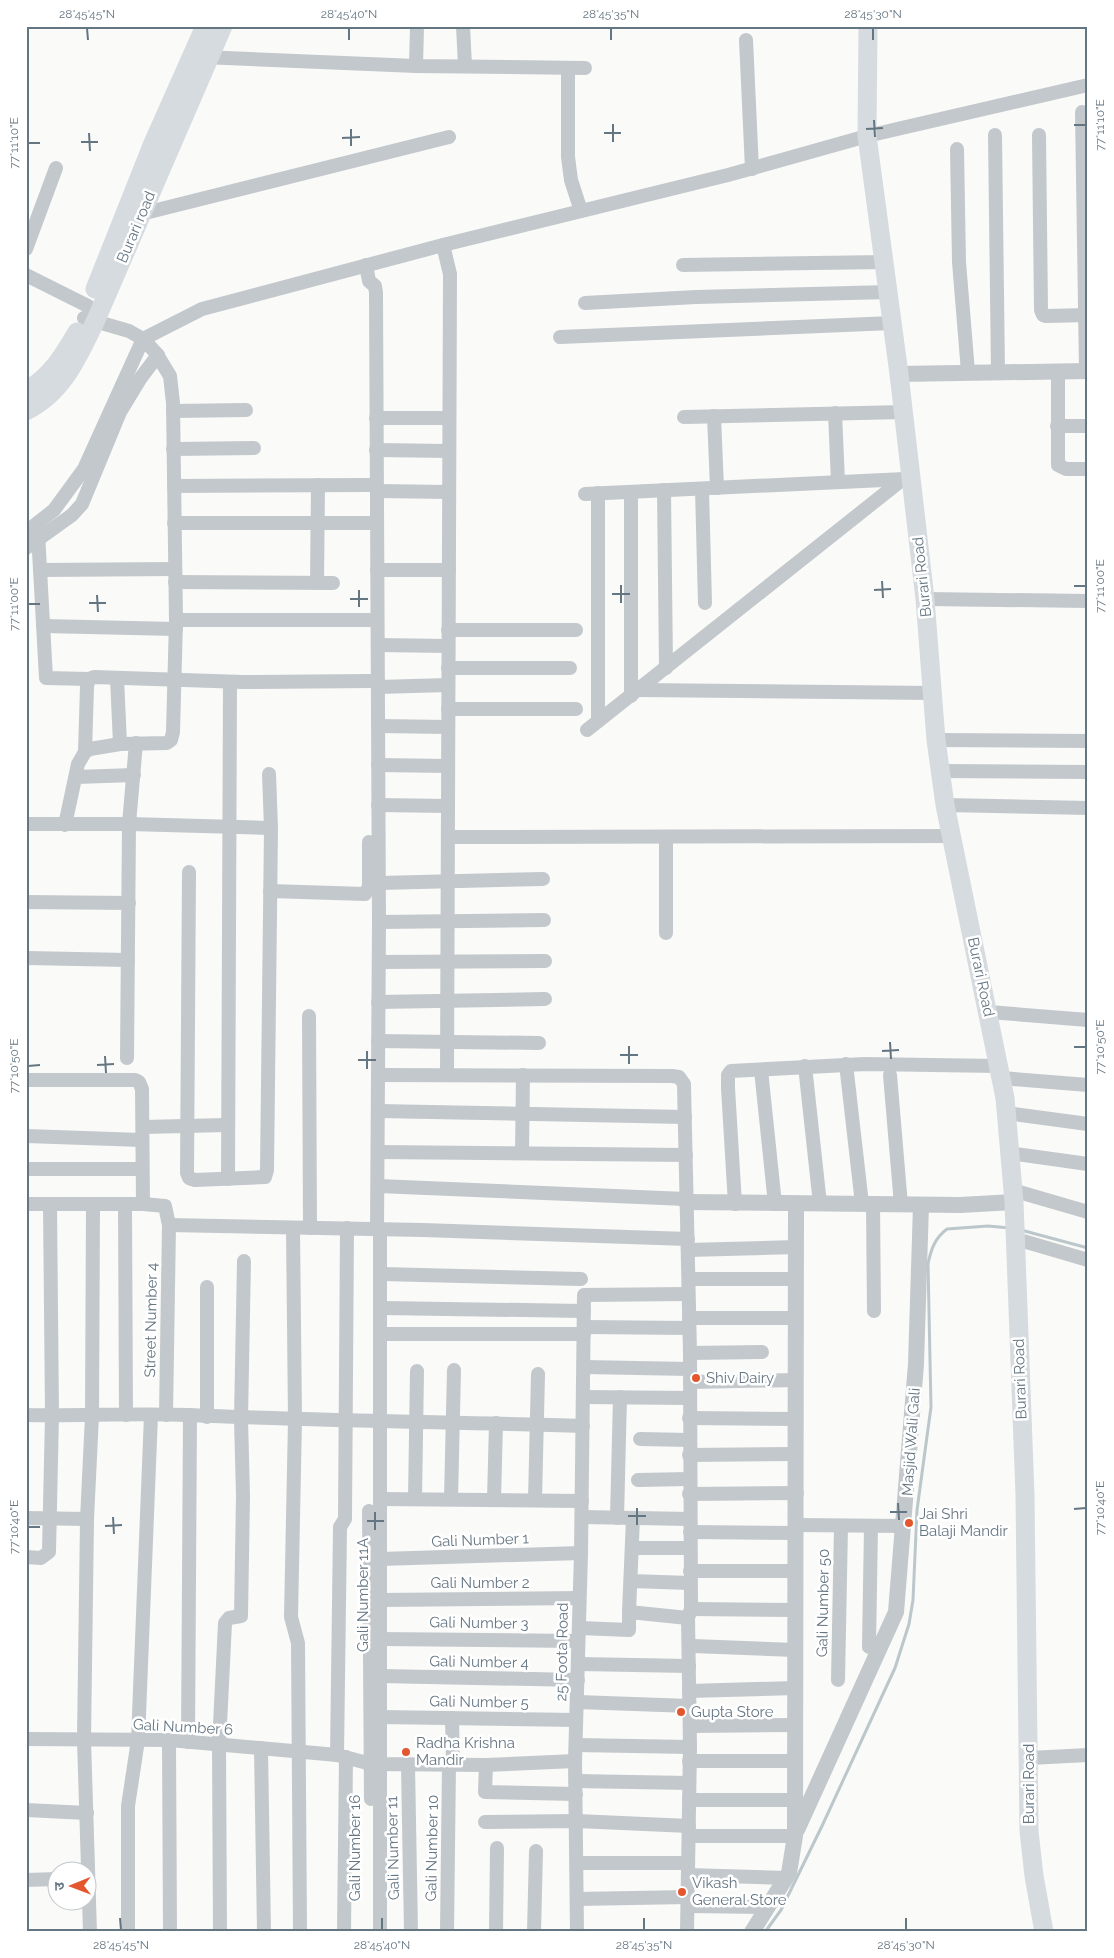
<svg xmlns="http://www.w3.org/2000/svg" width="1114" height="1958" font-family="Raleway,'Noto Sans Devanagari',sans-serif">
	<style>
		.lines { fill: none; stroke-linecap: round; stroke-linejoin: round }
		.stream { stroke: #bbc7cb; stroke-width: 3 }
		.minor { stroke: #c3c8cc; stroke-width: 14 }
		.tertiary { stroke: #c3c8cc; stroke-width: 16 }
		.secondary { stroke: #d6dbdf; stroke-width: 19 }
		.ticks { fill: none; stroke: #657683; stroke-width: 2 }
		.poi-dot { fill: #e4572e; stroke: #fff; stroke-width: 2 }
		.labels { text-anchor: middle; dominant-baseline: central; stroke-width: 5; stroke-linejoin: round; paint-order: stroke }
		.street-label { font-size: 15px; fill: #657683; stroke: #fff }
		.poi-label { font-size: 15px; fill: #657683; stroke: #fff; text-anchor: start }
		.neatline { fill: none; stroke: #657683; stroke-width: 2 }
		.ticks-label { font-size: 12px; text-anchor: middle; fill: #657683 }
	</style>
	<rect width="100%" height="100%" fill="#fafaf8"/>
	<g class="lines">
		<g class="stream">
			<path d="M1021,1230L1088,1248"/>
			<path d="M765,1932L781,1910L822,1826L895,1668L909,1624L913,1600L917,1510L931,1407L928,1264C931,1249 935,1238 947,1229L988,1226L1010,1228"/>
		</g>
		<g class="minor">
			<path d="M463,26L465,66"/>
			<path d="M746,40L752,169"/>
			<path d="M202,57L416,66L585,68"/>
			<path d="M416,66L417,26"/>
			<path d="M568,68V157L571,180L581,211"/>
			<path d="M1082,112L1086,371"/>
			<path d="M995,135L998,372"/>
			<path d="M1039,135L1041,310L1043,315L1046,316L1088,315"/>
			<path d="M957,149L959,262L968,372"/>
			<path d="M141,214L449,137"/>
			<path d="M443,245L450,274L447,1075"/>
			<path d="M26,249L56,168"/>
			<path d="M366,265L369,281L375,286L376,293L379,922L377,1229"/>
			<path d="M683,265L885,262"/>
			<path d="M26,275L88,306"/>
			<path d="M585,303L696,297L889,292"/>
			<path d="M560,337L892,323"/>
			<path d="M1058,371V465L1066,469H1088"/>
			<path d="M173,411L246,410"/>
			<path d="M835,413L838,482"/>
			<path d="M714,416L717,488"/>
			<path d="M684,417L904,412"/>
			<path d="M376,418H449"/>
			<path d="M1057,426H1088"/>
			<path d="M173,449L254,448"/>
			<path d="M376,450L449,451"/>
			<path d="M174,486L369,485"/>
			<path d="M702,489L705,603"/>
			<path d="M664,490L666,668"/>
			<path d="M377,491L449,492"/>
			<path d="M585,494L905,479"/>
			<path d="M174,523H369"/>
			<path d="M26,532L54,510L84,469L143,339L202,309L443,245L728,175L867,136L1088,85"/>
			<path d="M38,533L46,678L89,679"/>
			<path d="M26,548L72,515L82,504L120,412L140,379L158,355"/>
			<path d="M40,570L175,569"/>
			<path d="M377,570H449"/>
			<path d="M175,582L333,583"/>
			<path d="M317,583L318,485"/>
			<path d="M925,599L1088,601"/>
			<path d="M176,620H370"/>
			<path d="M43,626L176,629"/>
			<path d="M448,630H576"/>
			<path d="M378,645L448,646"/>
			<path d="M448,668H570"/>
			<path d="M117,678L120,744"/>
			<path d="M378,687L448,685"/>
			<path d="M639,690L933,693"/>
			<path d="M631,696V492"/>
			<path d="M448,709H576"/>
			<path d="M598,721V493"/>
			<path d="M378,726L448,727"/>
			<path d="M587,730L903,479"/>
			<path d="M936,740L1088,741"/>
			<path d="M85,752L87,686L89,679L94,677L243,682L370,681"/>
			<path d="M378,765L448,766"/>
			<path d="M940,771L1088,772"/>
			<path d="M76,777L134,775"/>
			<path d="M378,805L448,806"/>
			<path d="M945,805L1088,808"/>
			<path d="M26,824H129L271,828"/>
			<path d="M65,825L78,764L85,752L90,749L120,744L167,743L171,740L173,732L176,620L173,403L170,376L156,353L143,339L129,331L84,318"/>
			<path d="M448,837L951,836"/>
			<path d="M189,872L187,1173L189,1178L195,1180L265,1177L267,1170L271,828L269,774"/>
			<path d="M379,883L543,879"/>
			<path d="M270,891L365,894L369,887V842"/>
			<path d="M26,902L129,903"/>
			<path d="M379,922L544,920"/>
			<path d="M666,933V837"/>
			<path d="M26,958L128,960"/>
			<path d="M379,962L545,961"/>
			<path d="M378,1002L545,999"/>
			<path d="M989,1012L1088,1020"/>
			<path d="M309,1016L310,1228"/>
			<path d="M378,1041L539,1043"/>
			<path d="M127,1058L129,824L136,743"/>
			<path d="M846,1064L862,1204"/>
			<path d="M805,1066L820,1204"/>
			<path d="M761,1070L775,1204"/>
			<path d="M378,1075L672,1076L679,1077L684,1084L690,1353L691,1609L688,1618L690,1747L687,1932"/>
			<path d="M890,1075L901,1205"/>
			<path d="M1001,1078L1088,1085"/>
			<path d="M26,1080H135L139,1082L142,1089L143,1204"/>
			<path d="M378,1111L685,1117"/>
			<path d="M1006,1113L1088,1124"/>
			<path d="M143,1127L227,1125"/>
			<path d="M26,1136L142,1140"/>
			<path d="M378,1152L686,1155"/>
			<path d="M522,1153L523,1075"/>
			<path d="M1009,1153L1088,1164"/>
			<path d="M26,1169H142"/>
			<path d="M228,1179L230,682"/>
			<path d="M378,1186L686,1199"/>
			<path d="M1012,1190L1088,1212"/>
			<path d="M26,1204H143L165,1206L169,1225L166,1415"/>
			<path d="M125,1204L126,1415"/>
			<path d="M735,1204L728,1088V1075L731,1071L865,1064L999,1066"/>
			<path d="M873,1204L874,1311"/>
			<path d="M169,1225L423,1230L688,1239"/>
			<path d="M293,1228L295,1420L291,1617L298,1643L300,1932"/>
			<path d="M1016,1239L1088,1260"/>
			<path d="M688,1250L796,1247"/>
			<path d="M382,1274L581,1279"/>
			<path d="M689,1279H796"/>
			<path d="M207,1287V1417"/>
			<path d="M382,1308L584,1311"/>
			<path d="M689,1318H790"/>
			<path d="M584,1327L689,1328"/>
			<path d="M381,1334H584"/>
			<path d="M690,1353L762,1352"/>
			<path d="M584,1367L690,1369"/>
			<path d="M690,1382L796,1380"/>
			<path d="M583,1397L690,1398"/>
			<path d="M26,1415C80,1416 135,1413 189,1415C320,1421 452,1422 583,1426"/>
			<path d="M689,1418L796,1419"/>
			<path d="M640,1439L689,1440"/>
			<path d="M689,1455L796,1454"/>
			<path d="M638,1480L689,1479"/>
			<path d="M689,1494L797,1493"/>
			<path d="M380,1499L582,1501"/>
			<path d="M415,1499L417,1371"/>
			<path d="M451,1499L454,1370"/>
			<path d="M494,1500L496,1423"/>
			<path d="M535,1500L538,1374"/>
			<path d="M369,1511L371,1799"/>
			<path d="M582,1517L690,1519"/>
			<path d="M26,1518L87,1519"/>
			<path d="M617,1518L620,1397"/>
			<path d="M796,1525L904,1526"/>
			<path d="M690,1532L796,1533"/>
			<path d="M632,1548H690"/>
			<path d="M26,1557L41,1558L49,1552L52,1415L50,1204"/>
			<path d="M380,1559L581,1553"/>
			<path d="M690,1571H796"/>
			<path d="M631,1581L690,1583"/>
			<path d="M381,1600L579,1598"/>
			<path d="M691,1609L795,1610"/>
			<path d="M629,1612L633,1518"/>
			<path d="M580,1628L629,1630V1612L688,1618"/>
			<path d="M380,1639L578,1641"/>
			<path d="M693,1646L795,1650"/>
			<path d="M869,1647L871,1526"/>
			<path d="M579,1664L689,1666"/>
			<path d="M380,1676L578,1680"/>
			<path d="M838,1680L841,1526"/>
			<path d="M689,1691L795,1688"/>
			<path d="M577,1702L690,1706"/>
			<path d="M381,1717L576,1720"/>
			<path d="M452,1718L453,1764"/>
			<path d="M690,1726L795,1725"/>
			<path d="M26,1739L169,1740L337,1755L371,1764L486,1765L575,1761"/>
			<path d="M169,1740L170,1932"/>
			<path d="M188,1742L190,1415"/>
			<path d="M576,1745L690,1747"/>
			<path d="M261,1748L264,1932"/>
			<path d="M337,1755L340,1527L345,1519L347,1228"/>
			<path d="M1029,1758L1088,1755"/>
			<path d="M689,1761H795"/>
			<path d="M408,1765L411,1932"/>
			<path d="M486,1765L485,1792L576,1794"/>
			<path d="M576,1781L689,1783"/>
			<path d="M689,1800H795"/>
			<path d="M26,1810L87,1813"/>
			<path d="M485,1822L577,1821L689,1826"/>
			<path d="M689,1836H795"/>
			<path d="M577,1863H688"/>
			<path d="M688,1875L786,1878"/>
			<path d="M26,1880L58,1879"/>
			<path d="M577,1899L688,1897"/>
			<path d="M688,1906L768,1907"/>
			<path d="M90,1932L84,1740L87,1519L92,1416L93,1205"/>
			<path d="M128,1932V1806L138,1740L151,1415"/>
			<path d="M220,1932L219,1745L225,1623L229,1618L241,1616L243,1496L241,1419L244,1261"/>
			<path d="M344,1932L346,1757"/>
			<path d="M380,1932V1229"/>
			<path d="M447,1932L449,1764"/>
			<path d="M496,1932L497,1848"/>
			<path d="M534,1932L536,1851"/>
			<path d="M577,1932L575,1761L581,1553L584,1295L688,1294"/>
		</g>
		<g class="tertiary">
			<path d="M899,374L1088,371"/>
			<path d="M686,1202L960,1205L1014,1202"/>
			<path d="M797,1830L896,1612L916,1364L921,1205"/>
			<path d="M752,1932L789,1873L795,1836L796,1204"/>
		</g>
		<g class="secondary">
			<path d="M868,26L867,136L899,374L925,599L936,740L945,805L1005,1098L1014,1202L1025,1495L1029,1831L1034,1876L1044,1932"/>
			<path d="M95,289L153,143L205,26"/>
			<path d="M26,391C51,376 63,356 77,332"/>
			<path d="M26,411C63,393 78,357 95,322L223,26"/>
		</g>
	</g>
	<path class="ticks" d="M87,28L88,40M349,28V40M611,28V40M873,28V40M874,120L875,137M613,124V142M1074,125H1086M351,129V146M866,129L883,128M89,133L90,151M604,133H621M342,138L360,137M81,142H98M28,143H40M882,581L883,598M621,585V603M1074,586H1086M359,590V607M874,590L891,589M612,594H630M97,595L98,612M350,599H368M89,603H106M28,604H40M890,1042L891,1059M629,1046V1064M1074,1047H1086M367,1051V1069M882,1051L899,1050M620,1055H638M105,1056L106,1073M358,1060H376M97,1065L114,1064M28,1066L40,1065M898,1503L899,1520M637,1508V1525M1074,1509L1086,1508M375,1512V1530M890,1512H907M628,1516H646M113,1517L114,1534M367,1521H384M105,1526L122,1525M28,1527H40M120,1918L121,1930M382,1918V1930M644,1918V1930M906,1918V1930"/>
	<g class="poi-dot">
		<circle cx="696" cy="1378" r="5"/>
		<circle cx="909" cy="1523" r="5"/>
		<circle cx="681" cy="1712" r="5"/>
		<circle cx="406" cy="1752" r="5"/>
		<circle cx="682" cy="1892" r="5"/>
	</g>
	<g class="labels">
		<g class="street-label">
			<text transform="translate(136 227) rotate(-67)">Burari road</text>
			<text transform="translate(922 577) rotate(-96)">Burari Road</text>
			<text transform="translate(981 977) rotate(78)">Burari Road</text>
			<text transform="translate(151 1320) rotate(-89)">Street Number 4</text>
			<text transform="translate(1020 1379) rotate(-92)">Burari Road</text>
			<text transform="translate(911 1442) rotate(-86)">Masjid Wali Gali</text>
			<text transform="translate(480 1540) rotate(-2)">Gali Number 1</text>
			<text x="480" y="1583">Gali Number 2</text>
			<text transform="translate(363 1595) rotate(-90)">Gali Number 11A</text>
			<text transform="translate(823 1603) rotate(-89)">Gali Number 50</text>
			<text transform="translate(479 1623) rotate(1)">Gali Number 3</text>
			<text transform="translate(562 1652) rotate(-89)">25 Foota Road</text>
			<text transform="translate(479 1662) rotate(1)">Gali Number 4</text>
			<text transform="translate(479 1702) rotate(1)">Gali Number 5</text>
			<text transform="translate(183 1727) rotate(3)">Gali Number 6</text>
			<text transform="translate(1029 1784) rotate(-90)">Burari Road</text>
			<text transform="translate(355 1848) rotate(-90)">Gali Number 16</text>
			<text transform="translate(393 1848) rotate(-91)">Gali Number 11</text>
			<text transform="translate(432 1848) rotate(-89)">Gali Number 10</text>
		</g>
		<g class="poi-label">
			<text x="706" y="1378">Shiv Dairy</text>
			<text x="919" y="1514">Jai Shri<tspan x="919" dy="17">Balaji Mandir</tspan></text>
			<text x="691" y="1712">Gupta Store</text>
			<text x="416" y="1743">Radha Krishna<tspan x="416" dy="17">Mandir</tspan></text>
			<text x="692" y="1883">Vikash<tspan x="692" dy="17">General Store</tspan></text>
		</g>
	</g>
	<rect width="1114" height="1958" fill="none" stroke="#ffffff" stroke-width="55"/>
	<g transform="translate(72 1886) rotate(269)"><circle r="24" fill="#ffffff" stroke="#c1c8cd"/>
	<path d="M0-4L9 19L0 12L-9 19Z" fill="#e4572e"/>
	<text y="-8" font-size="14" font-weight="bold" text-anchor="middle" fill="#657683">उ</text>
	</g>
	<rect x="28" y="28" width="1058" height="1902" class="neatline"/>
	<g class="ticks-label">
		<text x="87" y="18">28°45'45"N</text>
		<text x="349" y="18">28°45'40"N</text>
		<text x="611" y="18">28°45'35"N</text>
		<text x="873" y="18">28°45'30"N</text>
		<text transform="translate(1100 125) rotate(-90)" y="4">77°11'10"E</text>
		<text transform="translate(14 143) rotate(-90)" y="4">77°11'10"E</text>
		<text transform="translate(1100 586) rotate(-90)" y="4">77°11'00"E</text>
		<text transform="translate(14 604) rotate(-90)" y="4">77°11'00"E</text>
		<text transform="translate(1100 1047) rotate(-90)" y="4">77°10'50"E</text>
		<text transform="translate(14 1066) rotate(-90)" y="4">77°10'50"E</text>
		<text transform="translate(1100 1508) rotate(-90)" y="4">77°10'40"E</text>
		<text transform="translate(14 1527) rotate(-90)" y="4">77°10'40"E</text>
		<text x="121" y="1949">28°45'45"N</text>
		<text x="382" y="1949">28°45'40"N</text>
		<text x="644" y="1949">28°45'35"N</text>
		<text x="906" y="1949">28°45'30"N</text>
	</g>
</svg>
